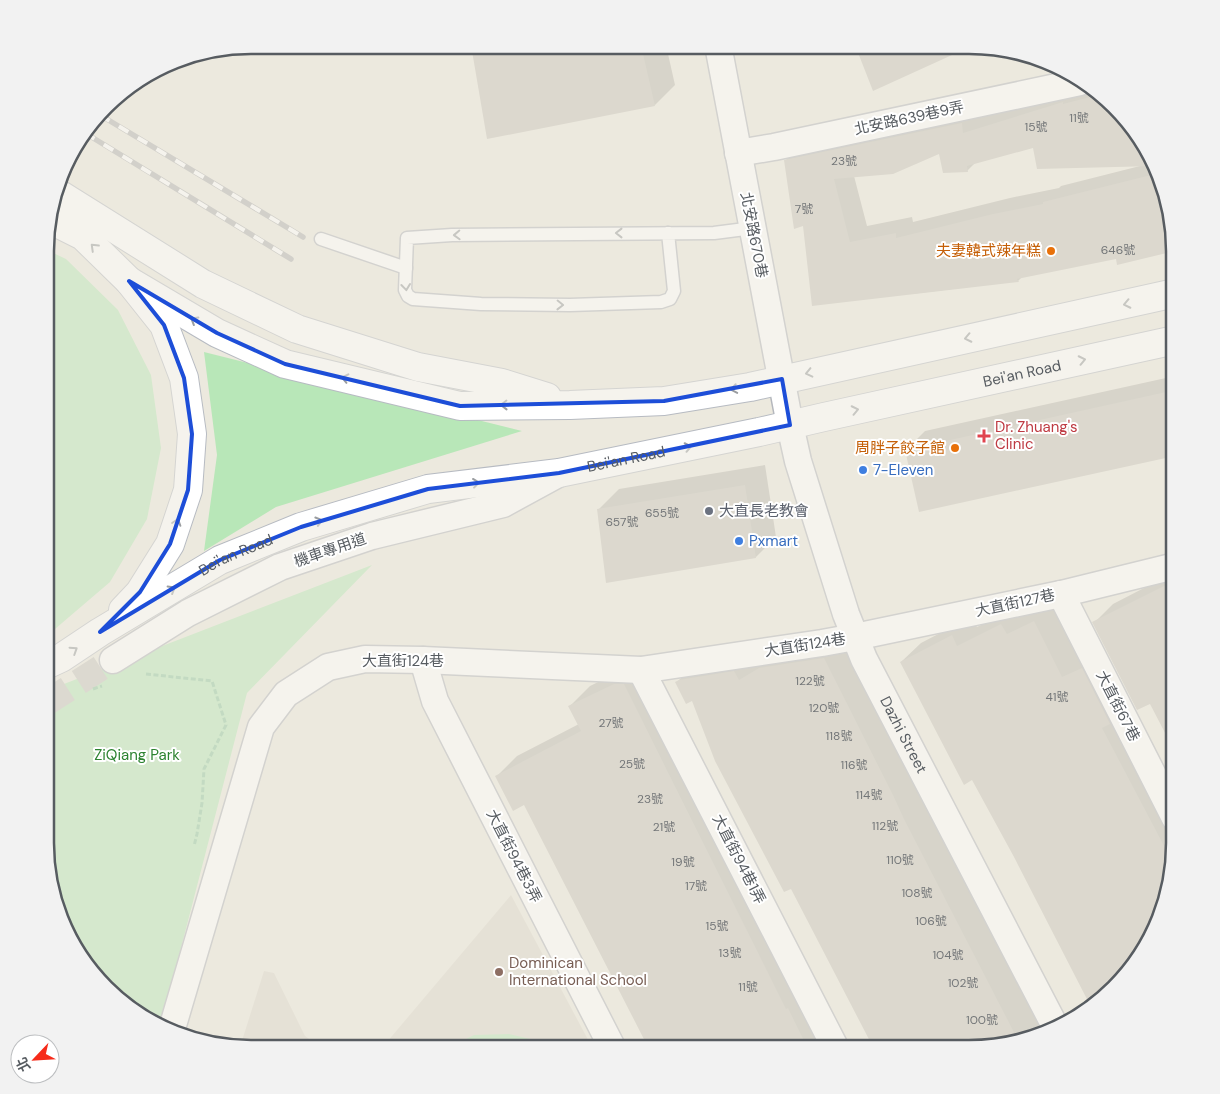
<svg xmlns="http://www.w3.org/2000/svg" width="1220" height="1094" font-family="'DM Sans','Noto Sans TC',sans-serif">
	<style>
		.education { fill: #dcd8cd }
		.green { fill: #b8e7b8 }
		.shadow { fill: #0003; fill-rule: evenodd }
		.building { fill: #c7c4bb }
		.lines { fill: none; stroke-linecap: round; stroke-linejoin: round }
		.minor-tunnel { stroke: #c7c6bf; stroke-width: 26; stroke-dasharray: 26 13; stroke-linecap: butt }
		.service-casing { stroke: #b4b7bd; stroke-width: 15 }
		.minor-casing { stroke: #b4b7bd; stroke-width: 29 }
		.secondary-casing { stroke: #b7bbc2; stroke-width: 30 }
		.path { stroke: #91c8a0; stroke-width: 3; stroke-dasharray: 5 2.5; stroke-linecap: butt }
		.service { stroke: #fff; stroke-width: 12 }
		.minor { stroke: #fff; stroke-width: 26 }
		.secondary { stroke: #fff; stroke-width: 28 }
		.rail-casing { stroke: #b1b2b2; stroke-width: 5.5 }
		.rail { stroke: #fff; stroke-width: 4; stroke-dasharray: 11; stroke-linecap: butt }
		.oneway { stroke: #9a9da0 }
		.marked { fill: none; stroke: #1d4ed8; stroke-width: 4; stroke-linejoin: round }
		.food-dot { fill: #e8710a; stroke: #fff; stroke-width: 2 }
		.health-dot { fill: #e0444e; stroke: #fff; stroke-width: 2 }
		.shop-dot { fill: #3f7fe0; stroke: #fff; stroke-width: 2 }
		.worship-dot { fill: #6b7280; stroke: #fff; stroke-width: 2 }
		.education-dot { fill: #8d6e63; stroke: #fff; stroke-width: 2 }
		.labels { text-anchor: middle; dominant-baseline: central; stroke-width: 4; stroke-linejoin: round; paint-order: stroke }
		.number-label { font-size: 12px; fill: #737678 }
		.street-label { font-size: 15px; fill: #575c61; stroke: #fff }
		.food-label { font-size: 15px; fill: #c56008; stroke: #fff; text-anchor: end }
		.health-label { font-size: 15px; fill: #be3a42; stroke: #fff; text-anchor: start }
		.shop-label { font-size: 15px; fill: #366cbe; stroke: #fff; text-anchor: start }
		.worship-label { font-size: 15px; fill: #5b616d; stroke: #fff; text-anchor: start }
		.park-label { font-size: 15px; fill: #2d8331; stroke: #fff }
		.education-label { font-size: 15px; fill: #785e54; stroke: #fff; text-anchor: start }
		.rim { fill: none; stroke: #575c61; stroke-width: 2.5 }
	</style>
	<rect width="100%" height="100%" fill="#ece9de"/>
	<g class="education">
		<path d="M511,895L593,1049H381Z"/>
		<path d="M264,971L274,973L305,1036L324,1049H251L240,1047Z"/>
	</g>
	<g class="green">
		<path d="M49,251L66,259L118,310L151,375L161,448L147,519L110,582L55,629L47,632Z"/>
		<path d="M204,352L522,431L276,507L204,551L217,455Z"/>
		<path d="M372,565L247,693L161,1025L96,979L61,922L45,856L46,695L51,689Z"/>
		<path d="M509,1034L543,1042L552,1049H446L474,1035Z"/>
	</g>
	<g class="shadow">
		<path d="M472,45H666L675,85L655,105Z"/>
		<path d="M1080,86H1086L1124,115L1159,172L1175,237L1023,276L1018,281L911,294L804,224L785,161L802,144L979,107L980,117ZM1034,147L1140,166L1061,186L1059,188L1010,198L913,222L912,217L867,226L854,176L940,152L967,171L975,163Z"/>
		<path d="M1175,376V454L906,450L925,431Z"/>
		<path d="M765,465L776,537L756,557L598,510L619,489Z"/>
		<path d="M1175,572V750L1150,702L1094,623L1113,604Z"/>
		<path d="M1053,603L1175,812V843L1159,922L1105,998L1015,856L973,779L901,662L921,643L971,617L977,627L1021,605L1026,616Z"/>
		<path d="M844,638L1045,1034L982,1049L693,699L677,682L697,662Z"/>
		<path d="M635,664L838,1049H738L524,804L497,776L517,756L579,724L570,706L590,686Z"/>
	</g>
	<g class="building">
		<path d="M471,45H641L655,106L487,139Z"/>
		<path d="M855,45H974L873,91Z"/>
		<path d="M1098,95L1124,115L1155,166L1037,169L1033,148L967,166L968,172L943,173L939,154L893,174L834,179L850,242L896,233V238L993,214L1043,204V202L1159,173L1175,237V251L1117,265L1116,259L1017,279L1019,282L812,306L803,226L794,229L784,160L962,123L963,133L1063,102V104Z"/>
		<path d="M1175,390V456L919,512L905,450Z"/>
		<path d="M745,485L756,558L606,583L597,509Z"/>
		<path d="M1172,582H1175V752L1150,704L1137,710L1092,622Z"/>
		<path d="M1034,621L1062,677L1082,668L1110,724L1102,728L1172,861L1159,922L1105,998L1091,1007L1014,857L972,780L964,785L900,662L952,635L957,646L1001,624L1007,634Z"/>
		<path d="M824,658L893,795L904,819L1018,1040L982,1049H874L791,889L784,892L715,761L692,701L686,704L675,682L679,680L734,671L739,680L759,668Z"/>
		<path d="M614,684H624L786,1009L788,1008L808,1049H649L524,805L513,811L495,776L581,731L568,706Z"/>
	</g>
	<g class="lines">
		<path class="minor-tunnel" d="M46,703L113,660"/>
		<g class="service-casing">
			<g id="service">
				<path d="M668,233L674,291L670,299L661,302L570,305L481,304L413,299L408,296L405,290L407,238L452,235L714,233L753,228"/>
				<path d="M321,239L406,268"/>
			</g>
		</g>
		<g class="minor-casing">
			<g id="minor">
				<path id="s1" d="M718,45L790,425L798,461L846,614L864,659L1056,1028"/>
				<path d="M738,153L774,147L1080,82"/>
				<path d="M1061,594L1175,818"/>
				<path d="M113,660L188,613L280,567L372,536L503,504L558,474"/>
				<path d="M423,660L435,701L613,1049"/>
				<path d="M641,670L836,1049"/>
				<path d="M171,1032L261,727L286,694L328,667L365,659L423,660L641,670L822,643L855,637L1061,594L1175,566"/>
			</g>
		</g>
		<g class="secondary-casing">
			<g id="secondary">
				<path d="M56,192L203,284L297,329L418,367L502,383L547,397"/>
				<path d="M49,219L83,236L129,281L164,325L184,378L192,434L188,490L170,544L140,592L123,610"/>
				<path d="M129,281L217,333L285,364L460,406L570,405L664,401L750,387L1175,293"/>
				<path id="s2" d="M46,665L61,658L100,632L220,560L301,527L428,489L559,473L759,432L824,417L1175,340"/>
			</g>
		</g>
		<g class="path">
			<path d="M146,674L212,681L226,725L204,769L202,803L197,834L194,846"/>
			<path d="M93,689L102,686"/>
		</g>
		<use href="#service" class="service"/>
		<use href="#minor" class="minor"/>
		<use href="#secondary" class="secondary"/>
		<g class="rail-casing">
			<g id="rail">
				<path d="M100,115L303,237"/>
				<path d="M85,133L291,259"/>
			</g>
		</g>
		<use href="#rail" class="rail"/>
	</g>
	<defs><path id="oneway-chevron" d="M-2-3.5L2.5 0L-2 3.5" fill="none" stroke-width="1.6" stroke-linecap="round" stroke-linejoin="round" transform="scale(1.25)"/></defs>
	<g class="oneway">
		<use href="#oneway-chevron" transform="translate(619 233) rotate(180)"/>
		<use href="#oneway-chevron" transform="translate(457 235) rotate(178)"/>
		<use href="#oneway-chevron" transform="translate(94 247) rotate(-136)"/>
		<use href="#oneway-chevron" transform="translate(406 287) rotate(83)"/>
		<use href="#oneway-chevron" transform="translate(1127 304) rotate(168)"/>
		<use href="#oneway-chevron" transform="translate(560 305) rotate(1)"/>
		<use href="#oneway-chevron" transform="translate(194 320) rotate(-149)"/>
		<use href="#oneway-chevron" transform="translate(968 338) rotate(168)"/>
		<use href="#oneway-chevron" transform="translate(1082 360) rotate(-12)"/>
		<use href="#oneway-chevron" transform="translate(809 373) rotate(167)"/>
		<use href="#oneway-chevron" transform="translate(345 378) rotate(-167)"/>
		<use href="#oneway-chevron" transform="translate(734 389) rotate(170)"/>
		<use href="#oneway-chevron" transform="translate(504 405) rotate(179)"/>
		<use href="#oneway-chevron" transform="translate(855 410) rotate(-12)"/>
		<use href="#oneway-chevron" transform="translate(688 447) rotate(-12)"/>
		<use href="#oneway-chevron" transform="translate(476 483) rotate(-7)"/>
		<use href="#oneway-chevron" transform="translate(319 521) rotate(-17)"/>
		<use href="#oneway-chevron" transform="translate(177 522) rotate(-72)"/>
		<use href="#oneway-chevron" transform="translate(172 589) rotate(-31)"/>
		<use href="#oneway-chevron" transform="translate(74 650) rotate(-33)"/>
	</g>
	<path d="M0 0H1220V1094H0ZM129,281L217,333L285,364L460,406L664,401L782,379L790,425L559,473L428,489L301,527L220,560L100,632L140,592L170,544L188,490L192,434L184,378L164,325Z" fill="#ece9de" fill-opacity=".55" fill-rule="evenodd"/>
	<path class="marked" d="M129,281L217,333L285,364L460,406L664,401L782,379L790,425L559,473L428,489L301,527L220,560L100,632L140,592L170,544L188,490L192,434L184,378L164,325Z"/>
	<g class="food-dot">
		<circle cx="1051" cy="251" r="5"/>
		<circle cx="955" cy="448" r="5"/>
	</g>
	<path class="health-dot" d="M981.5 428.5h5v5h5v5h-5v5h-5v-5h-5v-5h5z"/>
	<g class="shop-dot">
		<circle cx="863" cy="470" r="5"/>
		<circle cx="739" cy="541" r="5"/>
	</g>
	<circle class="worship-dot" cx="709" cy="511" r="5"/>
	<circle class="education-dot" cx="499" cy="972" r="5"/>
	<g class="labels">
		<g class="number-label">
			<text x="1079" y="118">11號</text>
			<text x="1036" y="127">15號</text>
			<text x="844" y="161">23號</text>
			<text x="804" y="209">7號</text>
			<text x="1118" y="250">646號</text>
			<text x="662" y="513">655號</text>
			<text x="622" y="522">657號</text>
			<text x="810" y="681">122號</text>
			<text x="1057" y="697">41號</text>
			<text x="824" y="708">120號</text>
			<text x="611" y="723">27號</text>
			<text x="839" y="736">118號</text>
			<text x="632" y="764">25號</text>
			<text x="854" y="765">116號</text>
			<text x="869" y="795">114號</text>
			<text x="650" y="799">23號</text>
			<text x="885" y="826">112號</text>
			<text x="664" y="827">21號</text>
			<text x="900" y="860">110號</text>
			<text x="683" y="862">19號</text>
			<text x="696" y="886">17號</text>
			<text x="917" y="893">108號</text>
			<text x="931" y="921">106號</text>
			<text x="717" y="926">15號</text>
			<text x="730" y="953">13號</text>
			<text x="948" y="955">104號</text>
			<text x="963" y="983">102號</text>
			<text x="748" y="987">11號</text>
			<text x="982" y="1020">100號</text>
		</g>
		<g class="street-label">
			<text transform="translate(909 118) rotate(-12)">北安路639巷9弄</text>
			<text transform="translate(754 235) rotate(79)">北安路670巷</text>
			<text stroke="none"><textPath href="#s2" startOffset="1029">Bei'an Road</textPath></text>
			<text stroke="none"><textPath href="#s2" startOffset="624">Bei'an Road</textPath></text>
			<text transform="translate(330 550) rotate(-19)">機車專用道</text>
			<text stroke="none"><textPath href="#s2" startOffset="220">Bei'an Road</textPath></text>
			<text transform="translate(1015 603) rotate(-12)">大直街127巷</text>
			<text transform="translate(805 645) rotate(-9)">大直街124巷</text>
			<text x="403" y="661">大直街124巷</text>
			<text transform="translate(1118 706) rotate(63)">大直街67巷</text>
			<text stroke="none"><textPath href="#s1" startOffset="718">Dazhi Street</textPath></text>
			<text transform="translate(514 856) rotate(63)">大直街94巷3弄</text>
			<text transform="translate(739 859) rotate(63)">大直街94巷1弄</text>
		</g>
		<g class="food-label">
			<text x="1041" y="251">夫妻韓式辣年糕</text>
			<text x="945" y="448">周胖子餃子館</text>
		</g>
		<g class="health-label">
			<text x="995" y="427">Dr. Zhuang's<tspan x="995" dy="17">Clinic</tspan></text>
		</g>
		<g class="shop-label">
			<text x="873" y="470">7-Eleven</text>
			<text x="749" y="541">Pxmart</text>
		</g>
		<g class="worship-label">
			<text x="719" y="511">大直長老教會</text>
		</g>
		<g class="park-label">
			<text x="137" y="755">ZiQiang Park</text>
		</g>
		<g class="education-label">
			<text x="509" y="963">Dominican<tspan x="509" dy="17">International School</tspan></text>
		</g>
	</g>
	<path d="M0 0H1220V1094H0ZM251 54H969A197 197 0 0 1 1166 251V843A197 197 0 0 1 969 1040H251A197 197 0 0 1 54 843V251A197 197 0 0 1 251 54Z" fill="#f2f2f2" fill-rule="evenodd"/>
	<path class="rim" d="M251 54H969A197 197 0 0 1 1166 251V843A197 197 0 0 1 969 1040H251A197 197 0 0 1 54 843V251A197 197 0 0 1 251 54Z"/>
	<g transform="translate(35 1059) rotate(245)"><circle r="24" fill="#ffffff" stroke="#bcbec0"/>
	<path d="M0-4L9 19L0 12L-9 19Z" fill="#f62b1a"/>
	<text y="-8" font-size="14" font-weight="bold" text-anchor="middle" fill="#575c61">北</text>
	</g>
</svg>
